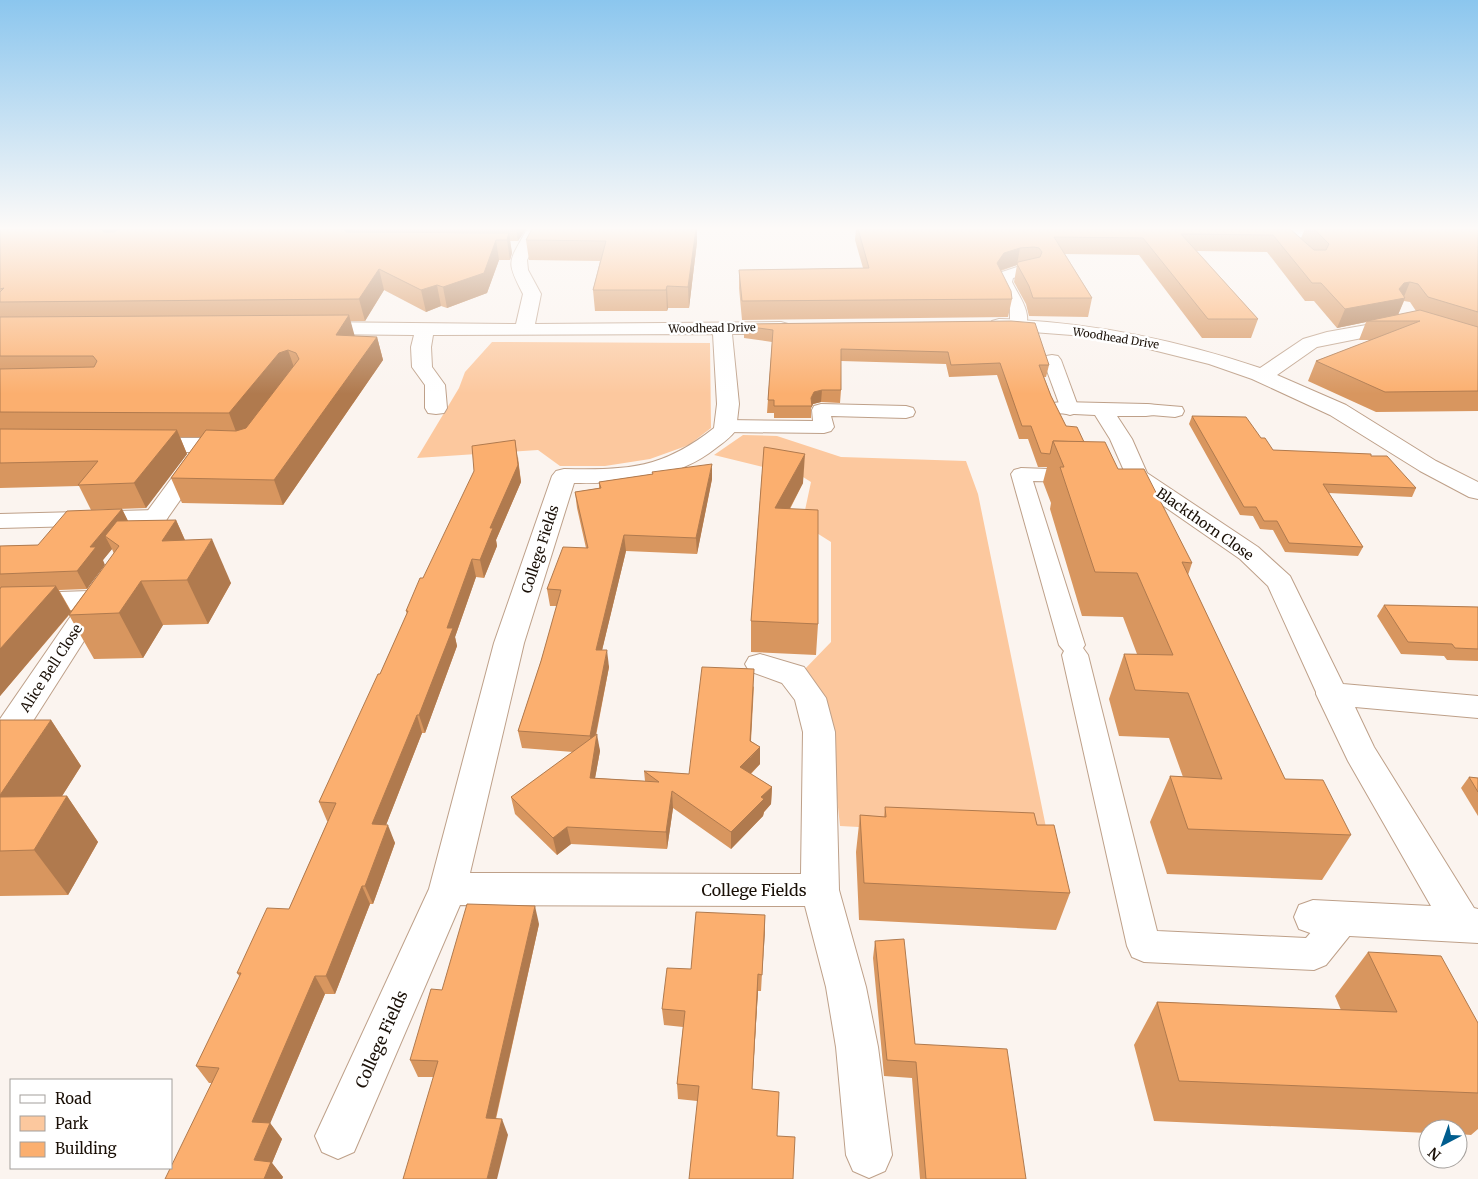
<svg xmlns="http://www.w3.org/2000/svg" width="1478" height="1179" font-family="Merriweather,serif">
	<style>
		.green { fill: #fcc89e }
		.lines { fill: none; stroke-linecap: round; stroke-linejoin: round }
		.service-casing { stroke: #bea089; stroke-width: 2 }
		.minor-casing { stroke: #bea089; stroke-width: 2 }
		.service { fill: #fff; fill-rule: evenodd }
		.minor { fill: #fff; fill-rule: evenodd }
		.wall { fill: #d8965f; fill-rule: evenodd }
		.shaded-wall { fill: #b07a4e }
		.building { fill: #fbaf6f; stroke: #b07a4e }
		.labels { text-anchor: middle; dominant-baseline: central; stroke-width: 5; stroke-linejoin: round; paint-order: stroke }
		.far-street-label { font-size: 11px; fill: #1a1007; stroke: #fff }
		.street-label { font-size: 14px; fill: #1a1007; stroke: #fff }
		.near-street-label { font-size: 16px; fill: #1a1007; stroke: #fff }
	</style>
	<rect width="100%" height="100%" fill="#fbf4ef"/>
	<g class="green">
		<path d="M492,342L710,343L711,428L689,445L650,459L605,466H560L538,450L417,458L459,388L465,372Z"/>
		<path d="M743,435L777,436L841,457L966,461L978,494L1048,837L840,826L830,732L802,672L831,642V542L812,530L801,529L811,482L803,477L714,455Z"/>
	</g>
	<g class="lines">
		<g class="service-casing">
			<g id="service">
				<path d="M1030,266L1035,267L1037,270L1035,273L1013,278L1012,282C1018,295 1034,315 1024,329H1012L1010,326V309L996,282L1002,272L1017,267Z"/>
				<path d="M1052,355L1058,356L1061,360L1079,409L1077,413L1070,415L1063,413L1061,409L1043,360L1046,356Z"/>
				<path d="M821,404L906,406L913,408L915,412L913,416L906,418L831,416L834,427L831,431L824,433L725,432L718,430L715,426L718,422L725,420L813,421L812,410L814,406Z"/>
				<path d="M1146,404L1182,407L1184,411L1182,415L1175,417L1139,414L1137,410L1139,406Z"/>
				<path d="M1021,468L1076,470L1083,472L1086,476L1083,480L1076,482L1033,481L1085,645L1083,648L1088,655L1157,931L1306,938L1331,909L1343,904L1355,909L1360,919L1355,929L1326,965L1314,970L1144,962L1132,957L1127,946L1062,655L1064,651L1059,645L1011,474L1014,470Z"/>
				<path d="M157,510L165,512L168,517L165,522L157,524L0,528V514Z"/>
			</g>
		</g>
		<g class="minor-casing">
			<g id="minor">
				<path d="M527,229H543L527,260L528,270L541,294L535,324L781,322L788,324L790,328L788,332L781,334H732L739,404L736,430C731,437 723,443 716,448C676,480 623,484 574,483L524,643L470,873L801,874L803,732L795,700L782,683L749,671L745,664L749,657L760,654L804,667L826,698L835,732L839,890L866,987L878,1047L892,1155L885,1171L869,1178L853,1171L846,1155L836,1047L826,987L805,906L460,905L354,1152L338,1159L322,1152L315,1136L429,889L494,643L552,476L556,471L564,469C629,470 662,469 714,428L717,404L713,334L433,335L431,347L432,367L445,385L447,408L444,413L436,414L428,413L425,408V385L412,367L411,347L414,335L314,334L307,332L305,328L307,324L314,322L516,324L523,294C505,259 509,263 527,229Z"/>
				<path d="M1252,229H1363L1361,232L1332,238L1258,237L1252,235L1250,232Z"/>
				<path d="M999,319C1089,322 1174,339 1260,368L1303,339L1327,332L1400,319L1407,321L1409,325L1407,329L1317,347L1277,375L1346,405L1436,461L1478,482V499L1469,497L1420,471L1330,415L1252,379L1209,364L1129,344L1085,336L992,329L990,325L992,321Z"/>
				<path d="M1061,402L1146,404L1154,405L1157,410L1154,415L1146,416H1117L1132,439L1147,473L1258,547L1290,576L1343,684L1478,696V718L1355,707L1374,747L1474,908L1478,909V943L1313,934L1299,929L1294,917L1299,905L1313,900L1431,906L1348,761L1316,694V692L1268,586L1240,559L1129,482L1110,439L1095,415L1053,413L1050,408L1053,403Z"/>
				<path d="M147,438H208L216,440L219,445L140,557L131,559L122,557L118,551L191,452H147L139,450L136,445L139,440Z"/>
				<path d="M97,589L107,592L111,598L110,600L12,754L0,757V719L75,610L0,612V594L89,591Z"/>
			</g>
		</g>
		<use href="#service" class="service"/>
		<use href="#minor" class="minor"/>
	</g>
	<g class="wall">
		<path d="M0,229H526L518,241H510L512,253L510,260H499L487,293L447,308L441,306L426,312L384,290L365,321H350L354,336L377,337L383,360L283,505L182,503L171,478L201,437H180L187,454L146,508L91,510L79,486L0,488Z"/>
		<path d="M532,229H697V242L689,308H668L667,311H595L593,290L600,261L529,260L526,240Z"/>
		<path d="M856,229H1290L1301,238L1305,229H1478V411L1376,412L1308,381L1316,361L1371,340H1359L1366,322L1337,328L1314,301H1305L1267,252L1197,251L1258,319L1251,338H1202L1139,255L1065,254L1092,298L1088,317L1029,316L1026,304L1014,282L1017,265L1001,271L1012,299L1008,317L742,320L739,288V270L863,268L855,240ZM1404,301L1410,302L1416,311L1398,315Z"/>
		<path d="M744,324L1049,365L1046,377H1044L1051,396L1066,426L1118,469L1192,563L1188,575L1285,779L1351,835L1322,880L1167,874L1150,822L1170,776L1183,777L1169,738L1119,736L1109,699L1124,654H1137L1123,617L1082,616L1050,509L1051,503L1043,482L1047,467H1038L1028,439H1019L997,375L949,377L946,364L841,361V390L840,403L821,402L813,404L811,408V418H774V413H767L772,342L744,338Z"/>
		<path d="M1192,416L1261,438L1273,450L1371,456L1416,488L1412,497L1329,493L1363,547L1358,556L1285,552L1273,530L1260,529L1253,516L1240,515L1189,424Z"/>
		<path d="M764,447L803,483L790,509L818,624L816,655L751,652V621Z"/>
		<path d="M518,457L521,482L496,540L497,546L484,578L476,577L455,637L457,646L425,733H422L386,825L395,843L373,904H370L335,994H325L270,1123L282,1139L272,1163L283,1177L282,1179L212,1083H209L196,1066L240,977L237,973L289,909L328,821H327L319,802L380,674L407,614L406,611L423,578Z"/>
		<path d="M652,472L712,479L697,554L626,551L602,650L609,667L596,736L600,751L595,778L645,781L644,771L689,774L754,686L751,741L760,747V764L751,774L772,787L771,804L764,812L763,816L731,849L673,808L667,849L571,844L557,855L515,814L511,797L573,752L522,748L518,731L541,661L557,606H550L547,589L586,548L577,508L575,492L599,488V482L653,474Z"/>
		<path d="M122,509L128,521L176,520L185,540L231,583L208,624L163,625L143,658L94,659L69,615L0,696V546L38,545ZM112,549L114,554L71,611L59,590L87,589L103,560Z"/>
		<path d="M1384,605L1478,607V661L1447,660L1444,656L1401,654L1377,616Z"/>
		<path d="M0,720H51L81,766L62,796H67L98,842L68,895L0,896Z"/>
		<path d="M1469,777L1478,778V816L1461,788Z"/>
		<path d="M885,807L1037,825L1070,893L1056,930L859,920L856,852L860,815L884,817Z"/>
		<path d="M765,915L761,991H758L752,1089L777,1136L793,1179L697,1101L678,1099L677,1084L683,1027L664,1025L662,1009L691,969Z"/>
		<path d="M539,924L496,1119L508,1135L433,1077H418L410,1060L442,990Z"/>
		<path d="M875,941L915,1044L1026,1179H920L912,1078L884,1076L873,958Z"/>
		<path d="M1368,952L1478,1023V1129L1471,1135L1458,1134V1129H1428V1133L1154,1121L1134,1045L1157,1002L1341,1010L1335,996Z"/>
	</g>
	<g class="shaded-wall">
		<path d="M101,229H119L108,247Z"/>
		<path d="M343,229H353L356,241Z"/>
		<path d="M516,229H526L518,241Z"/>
		<path d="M696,229H697V242L689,308L688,287Z"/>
		<path d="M509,233L512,253L510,260L507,240Z"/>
		<path d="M496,240L499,260L487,293L447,308L443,287Z"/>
		<path d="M1020,248L1017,265L1001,270L994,281L997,263L1004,253Z"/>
		<path d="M379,269L384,290L365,321L359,299Z"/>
		<path d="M1410,282L1403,299L1405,298L1397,317L1367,321L1366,322L1337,328L1345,309L1399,289L1404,283Z"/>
		<path d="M437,285L441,306L426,312L421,290Z"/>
		<path d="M667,286L668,308L667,311L666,290Z"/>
		<path d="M349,315L355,337L336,335Z"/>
		<path d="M377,337L383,360L283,505L274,480Z"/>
		<path d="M288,350L296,373L238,437L229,413L279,353Z"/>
		<path d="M822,390L821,402L813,404L811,408V398L814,392Z"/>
		<path d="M177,430L187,454L146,508L134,483Z"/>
		<path d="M515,440L521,482L496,540L497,546L484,578L480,560Z"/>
		<path d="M805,454L803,483L774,538L775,508Z"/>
		<path d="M712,464V479L697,554L696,538Z"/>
		<path d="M122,509L131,527L105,536L112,549L103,560L105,565L87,589L77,571L90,547Z"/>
		<path d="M176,520L195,563L162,541Z"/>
		<path d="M624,535L626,551L598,667L596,650Z"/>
		<path d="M212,539L231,583L208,624L187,580Z"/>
		<path d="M472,559L476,577L455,637L457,646L425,733L419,715L447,628Z"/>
		<path d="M141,581L163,625L143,658L119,613Z"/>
		<path d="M56,586L71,612L0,696V649Z"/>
		<path d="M607,650L609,667L592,753L590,736Z"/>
		<path d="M754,669L750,758L760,747V764L740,784V767L750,741Z"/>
		<path d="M417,715L422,733L379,843L372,824Z"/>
		<path d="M51,720L81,766L33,842L0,799V795Z"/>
		<path d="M597,734L600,751L592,795L590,778Z"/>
		<path d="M772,787L771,804L764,812L763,816L731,849V832L761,797Z"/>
		<path d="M672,791L673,808L667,849L666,832Z"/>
		<path d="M67,796L98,842L68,895L34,850Z"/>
		<path d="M388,825L395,843L373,904L365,886Z"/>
		<path d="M567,827L571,844L557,855L553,838Z"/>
		<path d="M362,886L370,904L335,994L326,976Z"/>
		<path d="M535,906L539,924L492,1134L486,1118Z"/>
		<path d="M765,915V932L761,991L762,975Z"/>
		<path d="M758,974V991L751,1104L752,1089Z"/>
		<path d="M315,976L325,994L264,1138L252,1122Z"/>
		<path d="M502,1119L508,1135L497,1179H487Z"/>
		<path d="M270,1123L282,1139L272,1163L283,1177L282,1179H264L254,1160Z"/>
	</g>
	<g class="building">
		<path d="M0,229H101L104,232H114L119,229H344L346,232L509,233L507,240H496L484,273L443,287L437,285L421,290L379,269L359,299L0,302V292L4,288L0,289Z"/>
		<path d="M532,229H696L688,287L667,286L666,290H593L606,241L526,240Z"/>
		<path d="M858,229H1290L1314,250H1326L1329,244L1314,229H1478V312L1428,297L1418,284L1410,282L1404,283L1399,289L1405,298L1345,309L1321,283H1312L1273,235L1181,234L1258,319H1208L1143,238L1054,237L1092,298H1033L1029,286L1017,264L1018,262L1040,257L1042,252L1039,248L1034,247L1020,248L1004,253L997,263L1011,291L1012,299L742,301L739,270L869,268Z"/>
		<path d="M1420,310L1478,327V391L1385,392L1316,361L1420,321H1367Z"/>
		<path d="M349,315L336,335L377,337L274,480L171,478L206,430L236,431L246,428L299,359L296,353L288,350L279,353L229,413L0,412V369L94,367L97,361L93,356H0V317Z"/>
		<path d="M1011,321L1035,323L1049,365H1039L1051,396L1066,426L1077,427L1084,442L1053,441L1050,454L1041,453L1031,426H1022L1000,363L951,365L948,352L841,349V390H822L814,392L811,398L812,406H774V400H768L773,330L744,326V324Z"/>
		<path d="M1192,416L1246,417L1261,438H1265L1273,450L1371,454V456H1387L1416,488L1323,484L1363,547L1289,543L1277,521H1264L1256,507H1244Z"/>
		<path d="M0,429L177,430L134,483L78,485L98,461L0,463Z"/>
		<path d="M515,440L518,465L490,528H493L480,560L472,559L447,628H453L419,715H417L372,824L388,825L365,886H362L326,976H315L252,1122L270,1123L254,1160L271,1162L264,1179H165L219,1068L196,1066L241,973H237L267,908L289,909L336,803L319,802L378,674H380L408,611H406L420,578H423L474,471L472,446Z"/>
		<path d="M1053,441L1105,442L1118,469H1144L1192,563L1182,562L1285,779L1323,780L1351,835L1188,829L1170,776L1222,779L1188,693L1135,690L1124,654L1173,655L1137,573L1095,572L1060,467H1064Z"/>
		<path d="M764,447L805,454L775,508L818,510V624L751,621Z"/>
		<path d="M712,464L696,538L624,535L596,650H607L590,736L518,731L541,661L561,590L547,589L563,547L588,548L575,492L601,488L599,482L653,474L652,472Z"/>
		<path d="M122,509L90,547H96L77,571L0,574V546L38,545L67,511Z"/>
		<path d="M176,520L162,541L212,539L187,580L141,581L119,613L69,615L119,546L105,536L117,521Z"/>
		<path d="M56,586L0,649V589L1,587Z"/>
		<path d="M1384,605L1478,607V649L1455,648L1452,644L1408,642Z"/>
		<path d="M702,667L754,669L750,741L760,747L740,767L772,787L761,797L764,799L731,832L672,791L666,832L567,827L553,838L511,797L597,734L590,778L659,782L644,771L689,774Z"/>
		<path d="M0,720H51L0,795Z"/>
		<path d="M1469,777L1478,778V792Z"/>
		<path d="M67,796L34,850L0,851V797Z"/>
		<path d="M885,807L1034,813L1037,825H1054L1070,893L864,883L860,815L886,817Z"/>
		<path d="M467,904L535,906L486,1118L502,1119L487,1179H403L438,1061L410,1060L431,989L442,990Z"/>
		<path d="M696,912L765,915L762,975L758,974L752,1089L779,1092L777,1136L795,1137L793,1179H689L699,1086L677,1084L685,1011L662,1009L667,968L691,969Z"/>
		<path d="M904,939L915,1044L1007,1049L1026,1179H926L916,1062L887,1060L875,941Z"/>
		<path d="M1368,952L1441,956L1478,1023V1093L1179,1081L1157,1002L1397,1012Z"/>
	</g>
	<linearGradient id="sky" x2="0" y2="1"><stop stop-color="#8bc6ee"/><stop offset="0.58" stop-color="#fdfaf8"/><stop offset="1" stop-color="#fdfaf8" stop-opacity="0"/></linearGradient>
	<rect width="1478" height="394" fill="url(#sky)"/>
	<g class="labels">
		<g class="far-street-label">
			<text transform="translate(712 328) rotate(-1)">Woodhead Drive</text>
			<text transform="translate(1116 338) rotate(9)">Woodhead Drive</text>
		</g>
		<g class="street-label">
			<text transform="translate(1205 524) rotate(35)">Blackthorn Close</text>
			<text transform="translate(540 549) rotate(-72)">College Fields</text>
			<text transform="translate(51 668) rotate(-57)">Alice Bell Close</text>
		</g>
		<g class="near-street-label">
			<text x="754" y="890">College Fields</text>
			<text transform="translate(381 1039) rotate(-66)">College Fields</text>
		</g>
	</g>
	<rect x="10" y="1079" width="162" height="90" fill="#ffffff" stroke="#a39f9c"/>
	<rect x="20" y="1095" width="25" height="8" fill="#ffffff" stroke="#a39f9c"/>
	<text x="55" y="1104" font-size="15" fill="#1a1007">Road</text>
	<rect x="20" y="1116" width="25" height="15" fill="#fcc89e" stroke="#a39f9c"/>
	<text x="55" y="1129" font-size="15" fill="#1a1007">Park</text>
	<rect x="20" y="1142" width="25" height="15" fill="#fbaf6f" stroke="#a39f9c"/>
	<text x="55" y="1154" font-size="15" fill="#1a1007">Building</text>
	<g transform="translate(1443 1144) rotate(221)"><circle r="24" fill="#ffffff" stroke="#a39f9c"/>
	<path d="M0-4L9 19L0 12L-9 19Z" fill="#005d8e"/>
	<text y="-8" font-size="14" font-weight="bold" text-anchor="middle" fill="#1a1007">N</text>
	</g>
</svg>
